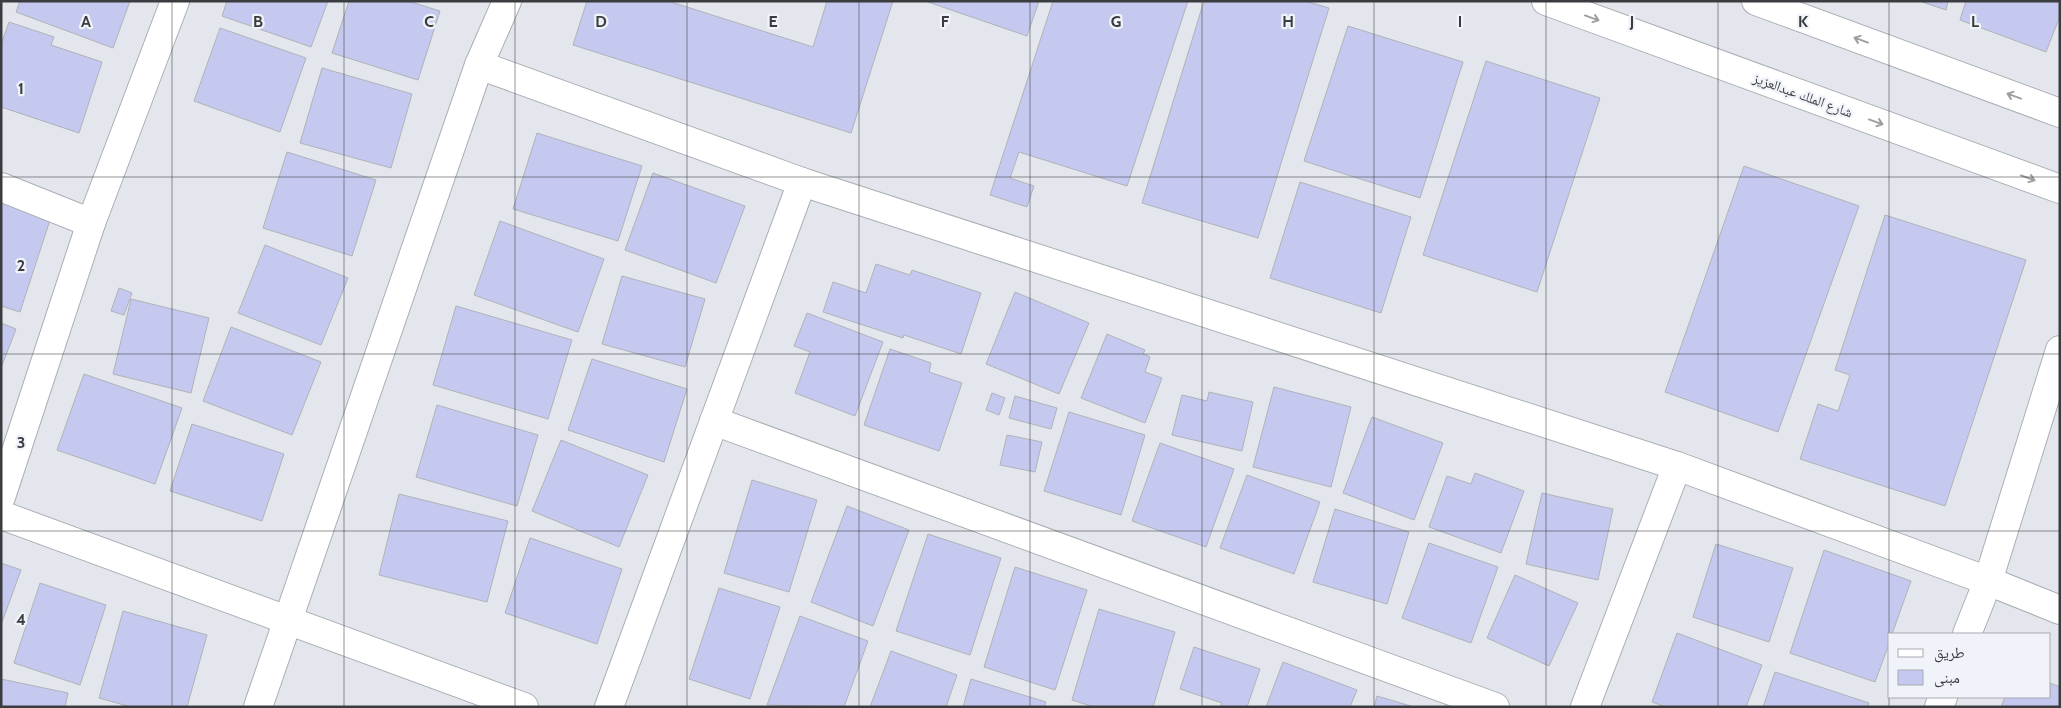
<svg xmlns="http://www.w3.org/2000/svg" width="2061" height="708" font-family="Cabin,'Noto Naskh Arabic',sans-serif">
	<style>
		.building { fill: #c5c9ef; stroke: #b1b2b8 }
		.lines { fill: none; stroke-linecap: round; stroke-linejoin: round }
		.minor-casing { stroke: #abafb5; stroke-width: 30 }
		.minor { stroke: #fff; stroke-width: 28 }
		.oneway { stroke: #9c9e9f }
		.grid { fill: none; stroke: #3a3c3f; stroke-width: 1; stroke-opacity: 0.55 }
		.labels { text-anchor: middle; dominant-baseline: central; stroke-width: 4.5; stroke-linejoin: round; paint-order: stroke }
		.street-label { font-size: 14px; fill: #3a3c3f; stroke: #f0f4fa }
		.grid-label { font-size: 16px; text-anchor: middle; font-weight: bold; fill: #3a3c3f; stroke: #f0f4fa; stroke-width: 4.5; stroke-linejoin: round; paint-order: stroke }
	</style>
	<rect width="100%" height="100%" fill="#e3e7ed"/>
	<g class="building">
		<path d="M20,1H130L113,48L16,12Z"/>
		<path d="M227,1H328L311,47L222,16Z"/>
		<path d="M349,1H408L440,11L418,80L332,53Z"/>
		<path d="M587,1H668L813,47L827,1H893L851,133L573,45Z"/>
		<path d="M925,1H1039L1027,36Z"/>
		<path d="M1053,1H1188L1127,186L1019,152L1010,178L1034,186L1027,207L990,195Z"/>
		<path d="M1204,1H1305L1329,8L1258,238L1142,203Z"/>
		<path d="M1919,1H1948L1946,10Z"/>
		<path d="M1966,1H2060V16L2046,52L1960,20Z"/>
		<path d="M9,22L54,37L51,45L102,62L79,133L1,107V45Z"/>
		<path d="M1348,26L1463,62L1420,198L1304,161Z"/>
		<path d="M220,28L306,58L280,132L194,101Z"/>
		<path d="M1486,61L1600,98L1537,292L1423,255Z"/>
		<path d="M322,68L412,94L391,168L300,143Z"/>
		<path d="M537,133L642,166L618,241L513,209Z"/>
		<path d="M287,152L376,180L352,256L263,228Z"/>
		<path d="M1744,166L1859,206L1778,432L1665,392Z"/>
		<path d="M653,173L745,206L716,283L625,250Z"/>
		<path d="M1300,182L1411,217L1381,313L1270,278Z"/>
		<path d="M1,201L51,217L20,312L1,306Z"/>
		<path d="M1885,215L2026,260L1945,506L1800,459L1818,404L1838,411L1850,375L1835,370Z"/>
		<path d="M500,221L604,259L578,332L474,295Z"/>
		<path d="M265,245L348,278L321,345L238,313Z"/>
		<path d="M876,264L910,275L912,270L981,293L961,354L904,335L903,338L823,312L833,282L866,293Z"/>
		<path d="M622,276L705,299L685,367L602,344Z"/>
		<path d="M119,288L132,293L124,315L111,311Z"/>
		<path d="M1015,292L1089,323L1059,394L986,364Z"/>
		<path d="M131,299L209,318L191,393L113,374Z"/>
		<path d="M456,306L572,340L548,419L433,385Z"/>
		<path d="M807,313L883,342L855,416L795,393L810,352L794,346Z"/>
		<path d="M1,323L16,329L1,368Z"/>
		<path d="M231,327L321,362L292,435L203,401Z"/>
		<path d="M1107,334L1145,350L1143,354L1150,357L1145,372L1162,378L1145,423L1081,398Z"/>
		<path d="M890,349L931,363L929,372L962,383L939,451L864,425Z"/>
		<path d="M592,359L687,389L664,462L568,430Z"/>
		<path d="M84,374L182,408L155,484L57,450Z"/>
		<path d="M1274,387L1351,407L1331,487L1253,467Z"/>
		<path d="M1209,392L1253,402L1242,451L1172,435L1182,395L1207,401Z"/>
		<path d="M992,393L1005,398L999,415L986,410Z"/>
		<path d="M1015,396L1057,408L1051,429L1009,418Z"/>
		<path d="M437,405L538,435L517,506L416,477Z"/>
		<path d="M1069,412L1145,435L1121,515L1044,491Z"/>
		<path d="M1372,417L1443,443L1414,520L1343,493Z"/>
		<path d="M192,424L284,454L262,521L170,491Z"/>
		<path d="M1007,435L1042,442L1035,472L1000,465Z"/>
		<path d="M561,440L648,475L619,547L532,511Z"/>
		<path d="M1160,443L1234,469L1206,547L1132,521Z"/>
		<path d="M1475,473L1524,491L1501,553L1429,527L1447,476L1471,484Z"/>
		<path d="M1247,475L1320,502L1294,574L1220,548Z"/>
		<path d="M752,480L817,500L789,592L724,573Z"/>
		<path d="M1542,493L1613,509L1598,580L1526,564Z"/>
		<path d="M399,494L508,521L487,602L379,575Z"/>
		<path d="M847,506L909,530L873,626L811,602Z"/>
		<path d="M1335,509L1409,532L1387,604L1313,582Z"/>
		<path d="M928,534L1001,558L970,655L896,631Z"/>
		<path d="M530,538L622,569L597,644L505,613Z"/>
		<path d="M1429,543L1498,567L1471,643L1402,618Z"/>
		<path d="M1716,544L1793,568L1769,642L1693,617Z"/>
		<path d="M1824,550L1911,581L1892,634H1890V641L1875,682L1790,653Z"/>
		<path d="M1,563L21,570L1,625Z"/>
		<path d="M1015,567L1087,590L1055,690L984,667Z"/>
		<path d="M1515,575L1578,603L1549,666L1487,638Z"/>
		<path d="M40,583L106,605L80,685L14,663Z"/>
		<path d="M719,588L780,607L750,699L689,679Z"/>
		<path d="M1099,609L1175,632L1153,707H1094L1072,700Z"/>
		<path d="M123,611L207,635L187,707H131L99,698Z"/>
		<path d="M800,616L868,641L844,707L767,705Z"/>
		<path d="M1677,633L1762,665L1746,707H1666L1652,702Z"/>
		<path d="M1194,647L1260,669L1247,707H1220L1222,703L1180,689Z"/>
		<path d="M891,651L957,675L946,707H870Z"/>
		<path d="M1283,662L1357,690L1350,707H1266Z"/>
		<path d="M1775,672L1869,703L1868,707H1763Z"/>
		<path d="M1,679L68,693L65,707H1Z"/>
		<path d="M971,679L1046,702L1044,707H963Z"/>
		<path d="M2050,683L2060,687V707H2001L2005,697H2050Z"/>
		<path d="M1377,696L1414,707H1374Z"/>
	</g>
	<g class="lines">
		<g class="minor-casing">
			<g id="minor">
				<path d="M1546,1L2060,189"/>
				<path d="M1756,1L2060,113"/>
				<path d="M479,65L802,182L1677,466L1988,581L2060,610"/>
				<path d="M1,187L91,223"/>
				<path d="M714,421L1495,707"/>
				<path d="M1,497L91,223L175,1"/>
				<path d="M1,515L524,707"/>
				<path d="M1967,634L1988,581L2060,350"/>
				<path d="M258,707L479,65L507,1"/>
				<path d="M609,707L802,182"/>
				<path d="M1585,707L1677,466"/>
				<path d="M1939,707L1943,697"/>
			</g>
		</g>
		<use href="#minor" class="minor"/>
	</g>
	<defs><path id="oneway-shaft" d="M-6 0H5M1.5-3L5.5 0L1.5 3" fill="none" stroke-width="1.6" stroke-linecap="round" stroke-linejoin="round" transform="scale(1.25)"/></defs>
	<g class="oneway">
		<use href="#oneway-shaft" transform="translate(1592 18) rotate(20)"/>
		<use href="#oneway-shaft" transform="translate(1861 40) rotate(-160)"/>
		<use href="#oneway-shaft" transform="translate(2014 96) rotate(-160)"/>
		<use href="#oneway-shaft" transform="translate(1876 122) rotate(20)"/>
		<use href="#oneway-shaft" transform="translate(2028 178) rotate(20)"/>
	</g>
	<path class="grid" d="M172,1V707M344,1V707M515,1V707M687,1V707M859,1V707M1030,1V707M1202,1V707M1374,1V707M1546,1V707M1718,1V707M1889,1V707M1,177H2060M1,354H2060M1,531H2060"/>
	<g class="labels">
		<g class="street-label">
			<text transform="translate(1803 95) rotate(20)">شارع الملك عبدالعزيز</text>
		</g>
	</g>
	<g class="grid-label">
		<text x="86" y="27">A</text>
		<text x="258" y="27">B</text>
		<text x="429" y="27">C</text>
		<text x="601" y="27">D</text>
		<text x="773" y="27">E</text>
		<text x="945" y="27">F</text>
		<text x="1116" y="27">G</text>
		<text x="1288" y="27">H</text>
		<text x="1460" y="27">I</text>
		<text x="1632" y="27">J</text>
		<text x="1803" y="27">K</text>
		<text x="1975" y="27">L</text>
		<text x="21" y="94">1</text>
		<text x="21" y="271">2</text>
		<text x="21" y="448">3</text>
		<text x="21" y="625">4</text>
	</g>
	<rect width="2061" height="708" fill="none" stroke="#3a3c3f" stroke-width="5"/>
	<rect x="1888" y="633" width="162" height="65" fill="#f0f4fa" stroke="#a7aaaf"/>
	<rect x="1898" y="649" width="25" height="8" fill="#ffffff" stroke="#a7aaaf"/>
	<text x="1934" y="658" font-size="15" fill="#3a3c3f">طريق</text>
	<rect x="1898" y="670" width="25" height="15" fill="#c5c9ef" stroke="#a7aaaf"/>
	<text x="1934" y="683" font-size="15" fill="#3a3c3f">مبنى</text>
</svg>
